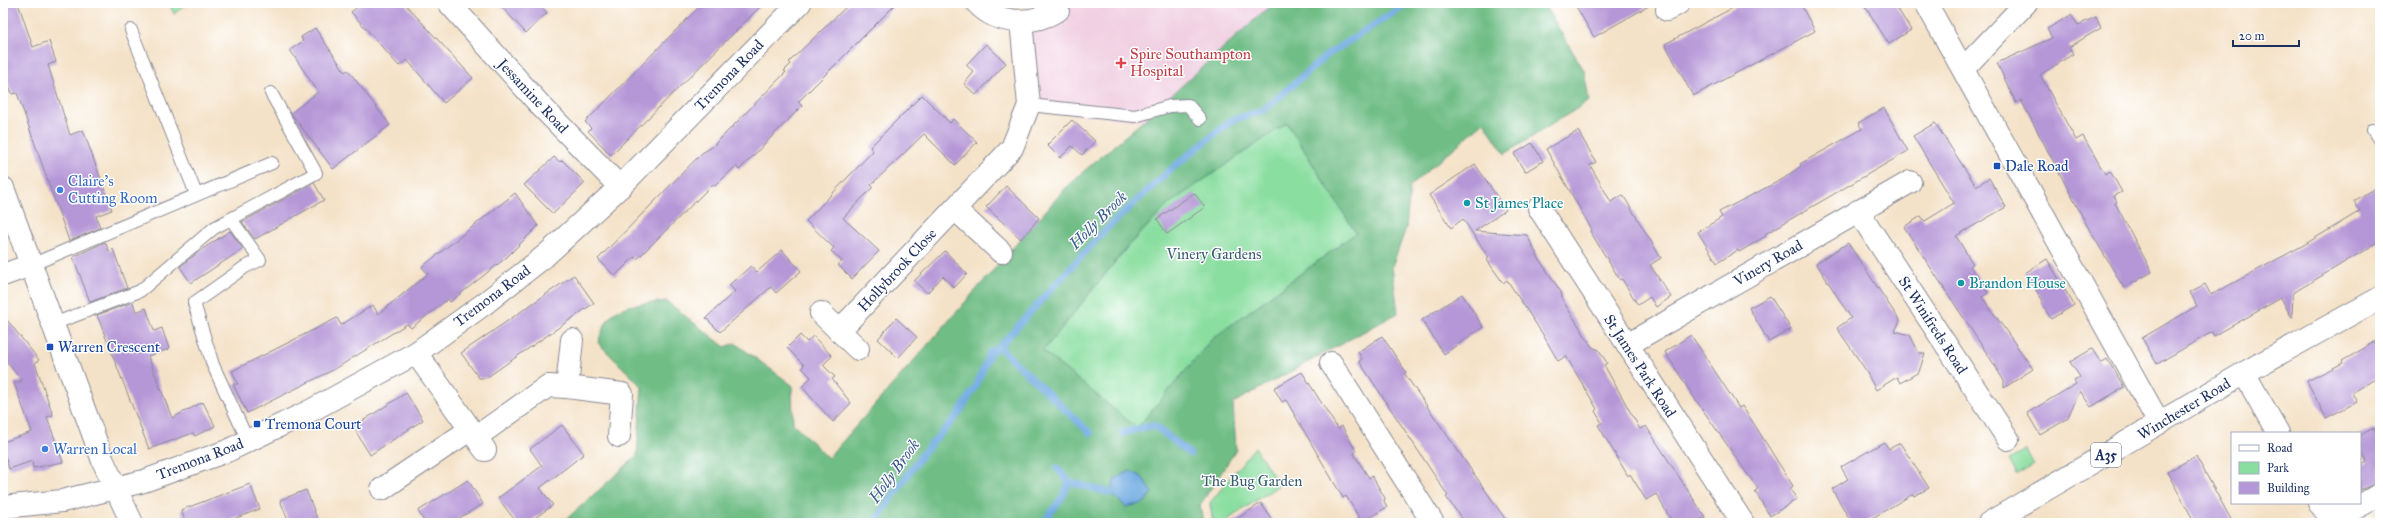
<svg xmlns="http://www.w3.org/2000/svg" width="2383" height="526" font-family="'IM FELL Great Primer',serif">
	<style>
		.built { fill: #f1d0e2 }
		.green { fill: #8adea0; stroke: #52867f }
		.forest { fill: #6fbd86; stroke: #457672; fill-rule: evenodd }
		.water { fill: #71abe1; stroke: #466da0 }
		.lines { fill: none; stroke-linecap: round; stroke-linejoin: round }
		.stream { stroke: #71abe1; stroke-width: 7 }
		.building { fill: #b597d7 }
		.lane-casing { stroke: #888893; stroke-width: 14 }
		.street-casing { stroke: #888893; stroke-width: 24 }
		.secondary-casing { stroke: #888893; stroke-width: 24 }
		.primary-casing { stroke: #888893; stroke-width: 24 }
		.lane { stroke: #fff; stroke-width: 12 }
		.street { stroke: #fff; stroke-width: 22 }
		.secondary { stroke: #fff; stroke-width: 22 }
		.primary { stroke: #fff; stroke-width: 22 }
		.health-dot { fill: #e0444e; stroke: #fff; stroke-width: 1.5 }
		.transit-dot { fill: #1a4fb4; stroke: #fff; stroke-width: 1.5 }
		.shop-dot { fill: #3f7fe0; stroke: #fff; stroke-width: 1.5 }
		.culture-dot { fill: #0f9aa8; stroke: #fff; stroke-width: 1.5 }
		.labels { text-anchor: middle; dominant-baseline: central; stroke-width: 3; stroke-linejoin: round; paint-order: stroke }
		.shield { fill: #fff; stroke: #5f6d8e; stroke-width: 1 }
		.shield-label { font-size: 14px; font-weight: bold; fill: #1b2f5e }
		.health-label { font-size: 15px; fill: #be3a42; stroke: #fff; text-anchor: start }
		.street-label { font-size: 15px; fill: #1b2f5e; stroke: #fff }
		.transit-label { font-size: 15px; fill: #164399; stroke: #fff; text-anchor: start }
		.shop-label { font-size: 15px; fill: #366cbe; stroke: #fff; text-anchor: start }
		.culture-label { font-size: 15px; fill: #0d838f; stroke: #fff; text-anchor: start }
		.park-label { font-size: 15px; fill: #375b6e; stroke: #fff }
		.water-label { font-size: 16px; font-style: italic; fill: #395a8c; stroke: #fff }
	</style>
	<rect width="100%" height="100%" fill="#fff"/>
	<filter id="ink" filterUnits="userSpaceOnUse"><feTurbulence type="fractalNoise" baseFrequency=".025" numOctaves="2"/><feDisplacementMap in="SourceGraphic" scale="8" xChannelSelector="R" yChannelSelector="G"/><feConvolveMatrix kernelMatrix="1 2 1 2 8 2 1 2 1" color-interpolation-filters="sRGB"/></filter>
	<filter id="wash" filterUnits="userSpaceOnUse"><feTurbulence type="fractalNoise" baseFrequency=".012" numOctaves="4" result="noise"/><feDisplacementMap in="SourceGraphic" scale="16" xChannelSelector="R" yChannelSelector="G"/><feGaussianBlur stdDeviation="0.9" result="paint"/><feColorMatrix in="noise" values="0 0 0 0 0 0 0 0 0 0 0 0 0 0 0 0 0 1.4 0 .05"/><feComposite in="paint" operator="in"/></filter>
	<g filter="url(#wash)">
		<rect width="100%" height="100%" fill="#f4e2c8"/>
		<path class="built" d="M1039,3H1278L1263,12L1143,121L1042,111L1028,15Z"/>
		<g class="green">
			<path d="M169,3H188L174,14Z"/>
			<path d="M1287,122L1356,233L1212,339L1137,429L1043,351L1128,246L1170,203Z"/>
			<path d="M1255,447L1279,485L1223,523H1213L1210,503Z"/>
			<path d="M2026,450L2034,465L2017,475L2009,460Z"/>
		</g>
		<path class="forest" d="M1278,3H1543L1584,70L1589,101L1505,154L1484,122L1410,186L1406,228L1392,267L1398,313L1233,403L1236,450L1200,505L1203,523H562L637,456L642,387L598,343C611,300 627,307 666,301L725,347L735,343L792,385L793,423L828,458L1071,182L1143,121L1263,12ZM1287,123L1356,233L1212,339L1137,428L1043,351L1128,246L1170,203Z"/>
		<path class="water" d="M1130,471L1142,477L1152,492L1144,503L1126,507L1111,493L1115,479Z"/>
		<g class="lines">
			<g class="stream">
				<path d="M999,347L1090,433"/>
				<path d="M1122,433L1154,425L1190,454"/>
				<path d="M1069,482L1111,493"/>
				<path d="M874,523L923,453L957,416L976,386L990,352L999,347L1104,231L1170,170L1232,120L1264,110L1327,55L1408,3"/>
				<path d="M1043,523L1063,496L1069,482L1057,468"/>
			</g>
		</g>
		<g id="blocks">
			<g class="building">
				<path d="M3,3H18L33,47L49,41L56,62L48,65L70,135L83,130L112,210L96,216L100,228L69,241L17,93L12,94L3,67Z"/>
				<path d="M363,3H404L473,78L444,103L407,60L399,66L351,12Z"/>
				<path d="M498,3H538L547,13L526,33Z"/>
				<path d="M703,3H764L611,155L588,131L591,128L585,122Z"/>
				<path d="M850,3H897L798,102L802,106L739,170L736,166L715,186L713,184L637,259L634,257L615,276L598,259L702,153L712,147L733,126L786,72L784,71L791,64L789,62Z"/>
				<path d="M1574,3H1654L1594,37Z"/>
				<path d="M1742,3H1800L1815,31L1693,96L1665,44Z"/>
				<path d="M1863,3H1894L1911,30L1889,44Z"/>
				<path d="M2071,15L2078,25L2096,17L2101,28L2069,47L2073,54L2040,75L2076,140L2083,136L2105,174L2110,171L2122,192L2114,196L2117,202L2115,203L2152,272L2124,288L2089,229L2021,100L2016,103L1997,63L2052,38L2047,29Z"/>
				<path d="M315,28L345,72L348,70L390,125L333,169L291,113L318,92L290,50L303,41L301,37Z"/>
				<path d="M986,44L1006,63L976,95L964,84L974,72L966,65Z"/>
				<path d="M922,95L950,123L953,119L977,142L955,165L924,134L871,185L873,187L843,218L879,251L852,279L838,265L842,261L831,251L834,248L806,221L873,151L870,147Z"/>
				<path d="M1884,108L1908,151L1765,234L1766,236L1739,252L1738,250L1717,263L1698,232L1722,217L1719,212L1783,179L1801,166L1800,164L1862,129L1858,123Z"/>
				<path d="M1072,120L1095,141L1082,155L1072,146L1060,158L1047,145Z"/>
				<path d="M1935,123L1976,186L1989,178L2006,207L1956,236L1973,264L1970,266L1988,293L1982,297L2033,369L2004,388V381L1990,358L1904,227L1921,216L1925,221L1954,203L1913,136Z"/>
				<path d="M1578,131L1596,162L1590,165L1611,202L1623,195L1661,258L1650,265L1671,297L1656,307L1650,297L1638,305L1622,279L1620,280L1590,231L1592,230L1546,149Z"/>
				<path d="M1532,143L1543,161L1525,172L1514,154Z"/>
				<path d="M554,157L560,162L562,160L585,183L553,214L524,185Z"/>
				<path d="M1475,164L1506,210L1475,231L1527,235L1539,259L1561,292L1563,301L1592,347L1599,350L1607,363L1604,365L1640,429L1646,426L1705,517L1695,523H1673L1656,494L1646,500L1630,474L1628,476L1598,425L1602,423L1595,411L1597,409L1566,356L1558,361L1542,333L1507,280L1503,283L1487,260L1489,258L1463,219L1451,228L1429,195Z"/>
				<path d="M314,183L324,200L255,239L242,222Z"/>
				<path d="M2380,185V241L2293,293L2292,318L2281,298L2214,336L2212,332L2157,364L2142,338L2197,306L2190,292L2205,284L2211,295L2302,246L2360,211L2354,201Z"/>
				<path d="M1006,186L1039,218L1021,239L986,207Z"/>
				<path d="M515,193L538,226L507,257L450,302L448,299L411,328L407,324L335,369L247,413L233,384H238L232,371L337,318L341,325L373,305L378,314L428,274L422,267Z"/>
				<path d="M1194,193L1205,207L1167,234L1157,219Z"/>
				<path d="M230,231L243,249L191,283L180,267L198,252Z"/>
				<path d="M105,242L109,251L113,249L127,288L90,302L73,257Z"/>
				<path d="M1848,243L1900,321L1895,331L1910,335L1919,353H1925L1919,372L1900,383L1897,377L1876,390L1863,366L1837,328L1851,318L1816,263Z"/>
				<path d="M782,250L801,271L776,293L771,287L720,332L706,318L735,291L729,285L751,266L757,272Z"/>
				<path d="M945,251L967,274L954,288L943,276L927,293L914,281Z"/>
				<path d="M2047,259L2074,305L2051,319L2041,302L2043,301L2025,273Z"/>
				<path d="M574,275L594,303L486,378H479L461,353Z"/>
				<path d="M1462,294L1483,327L1444,354L1422,320Z"/>
				<path d="M1770,296L1791,329L1769,342L1749,308Z"/>
				<path d="M133,302L136,312L146,308L154,331L162,328L169,349L148,356L172,418L203,402L215,426L195,436L193,433L149,449L97,315Z"/>
				<path d="M3,315L39,360L35,363L53,415L47,417L63,462L33,468L32,461L9,469L3,450V442L32,432L14,383L22,381L3,357Z"/>
				<path d="M896,318L917,337L898,358L878,339Z"/>
				<path d="M800,335L807,342L813,336L832,356L823,365L835,377L832,379L851,403L833,422L802,387L811,377L802,368L804,365L787,348Z"/>
				<path d="M1691,335L1739,408L1742,406L1754,424L1793,486L1790,489L1797,499L1770,516L1755,491L1758,489L1693,396L1665,352Z"/>
				<path d="M1382,336L1406,372L1404,373L1508,523H1465L1446,497L1448,496L1359,361L1362,359L1358,352Z"/>
				<path d="M2380,339V376L2352,393L2357,402L2326,418L2307,381L2343,363L2342,361Z"/>
				<path d="M2092,349L2101,363L2107,359L2124,387L2091,407L2080,391L2067,419L2040,435L2027,413L2076,384L2074,381L2080,377L2070,362Z"/>
				<path d="M1302,372L1338,429L1342,426L1356,451L1354,454L1369,478L1372,476L1385,498L1384,501L1387,507L1362,522L1346,496L1343,498L1286,400L1282,402L1274,388Z"/>
				<path d="M406,393L423,420L370,455L353,427Z"/>
				<path d="M562,425L584,454L540,488L553,505L528,523H517L498,498L542,466L530,449Z"/>
				<path d="M2374,428L2380,440V482L2360,490V466L2367,462L2360,448V435Z"/>
				<path d="M1884,442L1889,449L1900,443L1929,488L1914,496L1913,494L1864,523H1852L1832,489L1848,479L1841,467Z"/>
				<path d="M2196,456L2233,523H2195L2167,472Z"/>
				<path d="M468,480L483,504L451,523H425L418,511Z"/>
				<path d="M250,484L260,509L223,523H186L181,510Z"/>
				<path d="M306,490L319,523H289L280,500Z"/>
				<path d="M1261,503L1274,523H1231Z"/>
			</g>
		</g>
	</g>
	<g filter="url(#ink)">
		<use href="#blocks" fill-opacity="0" stroke="#888893" stroke-width="1"/>
		<g class="lines">
			<g class="lane-casing">
				<g id="lane">
					<path d="M131,30L196,194"/>
					<path d="M1029,105L1135,116L1170,106L1188,105L1200,119"/>
					<path d="M2373,130L2380,141"/>
					<path d="M231,219L260,260L245,267L194,303L213,365L248,441"/>
					<path d="M31,265L272,163"/>
					<path d="M53,324L140,291L214,228L316,173L271,93"/>
				</g>
			</g>
			<g class="street-casing">
				<g id="street">
					<path d="M449,3L542,107L620,187"/>
					<path d="M977,3C998,26 1033,25 1058,10"/>
					<path d="M1926,3L2159,423"/>
					<path d="M1667,10L1679,3"/>
					<path d="M1963,69L2026,3"/>
					<path d="M1539,208L1743,523"/>
					<path d="M955,209L1001,252"/>
					<path d="M1858,211L2008,439"/>
					<path d="M3,275L31,265"/>
					<path d="M821,313L858,349"/>
					<path d="M839,331L1012,148L1029,105L1021,21"/>
					<path d="M1627,345L1910,182"/>
					<path d="M416,353L485,450"/>
					<path d="M1331,363L1433,523"/>
					<path d="M2244,373L2278,433"/>
					<path d="M567,387L622,394L619,436"/>
					<path d="M476,437L548,386L567,387L572,340"/>
					<path d="M382,489L471,429"/>
					<path d="M2319,503L2328,514C2346,517 2364,503 2380,494"/>
					<path d="M3,507L62,501L144,481L227,451L312,410L416,353L484,304L545,256L620,187L800,3"/>
				</g>
			</g>
			<g class="secondary-casing">
				<path id="secondary" d="M3,188L103,461L132,523"/>
			</g>
			<g class="primary-casing">
				<path id="primary" d="M1989,523L2244,373L2380,298"/>
			</g>
			<use href="#lane" class="lane"/>
			<use href="#street" class="street"/>
			<use href="#secondary" class="secondary"/>
			<use href="#primary" class="primary"/>
		</g>
	</g>
	<path class="health-dot" d="M1119 57h4v4h4v4h-4v4h-4v-4h-4v-4h4z"/>
	<g class="transit-dot">
		<rect x="1993" y="162" width="8" height="8" rx="2"/>
		<rect x="46" y="343" width="8" height="8" rx="2"/>
		<rect x="253" y="420" width="8" height="8" rx="2"/>
	</g>
	<g class="shop-dot">
		<circle cx="60" cy="190" r="4"/>
		<circle cx="45" cy="449" r="4"/>
	</g>
	<g class="culture-dot">
		<circle cx="1467" cy="203" r="4"/>
		<circle cx="1961" cy="283" r="4"/>
	</g>
	<g class="labels">
		<rect class="shield" x="2091" y="443" width="30" height="24" rx="3"/>
		<g class="shield-label">
			<text x="2106" y="455">A35</text>
		</g>
		<g class="health-label">
			<text x="1130" y="54">Spire Southampton<tspan x="1130" dy="17">Hospital</tspan></text>
		</g>
		<g class="street-label">
			<text transform="translate(729 75) rotate(-46)">Tremona Road</text>
			<text transform="translate(533 96) rotate(47)">Jessamine Road</text>
			<text transform="translate(1768 263) rotate(-30)">Vinery Road</text>
			<text transform="translate(897 270) rotate(-47)">Hollybrook Close</text>
			<text transform="translate(492 296) rotate(-37)">Tremona Road</text>
			<text transform="translate(1933 325) rotate(57)">St Winifreds Road</text>
			<text transform="translate(1640 366) rotate(57)">St James Park Road</text>
			<text transform="translate(2184 409) rotate(-31)">Winchester Road</text>
			<text transform="translate(200 459) rotate(-21)">Tremona Road</text>
		</g>
		<g class="transit-label">
			<text x="2005" y="166">Dale Road</text>
			<text x="58" y="347">Warren Crescent</text>
			<text x="265" y="424">Tremona Court</text>
		</g>
		<g class="shop-label">
			<text x="68" y="181">Claire's<tspan x="68" dy="17">Cutting Room</tspan></text>
			<text x="53" y="449">Warren Local</text>
		</g>
		<g class="culture-label">
			<text x="1475" y="203">St James Place</text>
			<text x="1969" y="283">Brandon House</text>
		</g>
		<g class="park-label">
			<text x="1214" y="254">Vinery Gardens</text>
			<text x="1252" y="481">The Bug Garden</text>
		</g>
		<g class="water-label">
			<text transform="translate(1098 220) rotate(-45)">Holly Brook</text>
			<text transform="translate(894 471) rotate(-54)">Holly Brook</text>
		</g>
	</g>
	<rect width="2383" height="526" fill="none" stroke="#fff" stroke-width="16"/>
	<rect x="2231" y="432" width="130" height="72" fill="#ffffff" stroke="#a4acbf"/>
	<rect x="2239" y="445" width="20" height="6" fill="#ffffff" stroke="#a4acbf"/>
	<text x="2267" y="452" font-size="12" fill="#1b2f5e">Road</text>
	<rect x="2239" y="462" width="20" height="12" fill="#8adea0" stroke="#a4acbf"/>
	<text x="2267" y="472" font-size="12" fill="#1b2f5e">Park</text>
	<rect x="2239" y="482" width="20" height="12" fill="#b597d7" stroke="#a4acbf"/>
	<text x="2267" y="492" font-size="12" fill="#1b2f5e">Building</text>
	<path d="M2233 40v6h66v-6" fill="none" stroke="#1b2f5e" stroke-width="2"/>
	<text x="2239" y="40" font-size="12" fill="#1b2f5e" stroke="#ffffff" stroke-width="3" paint-order="stroke">20 m</text>
</svg>
